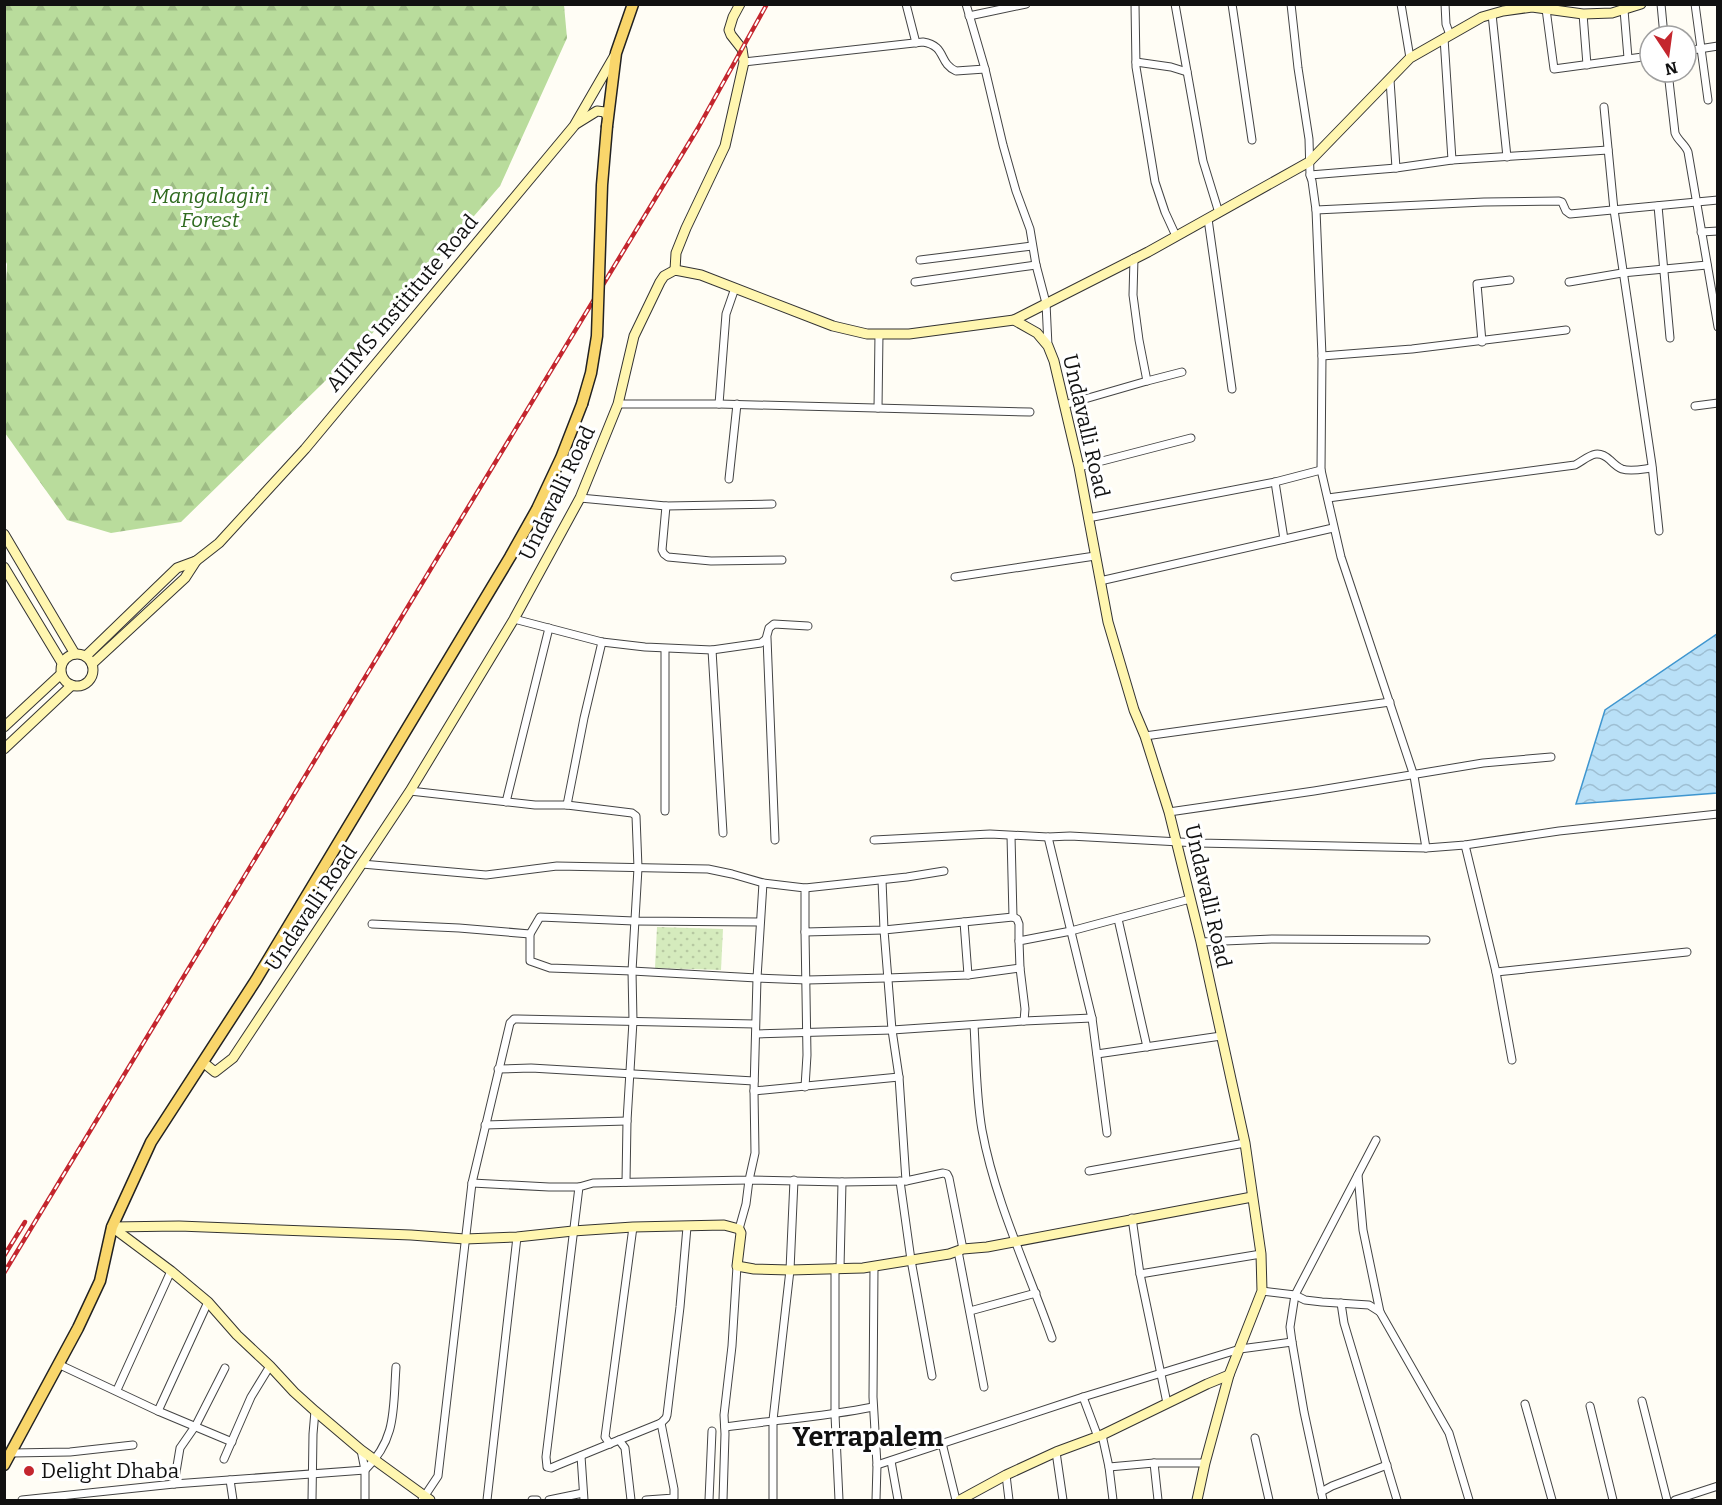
<svg xmlns="http://www.w3.org/2000/svg" width="1722" height="1505" font-family="Bitter,serif">
	<style>
		.grass { fill: url(#grass-dots) }
		.forest { fill: url(#forest-firs) }
		.water { fill: url(#water-waves); stroke: #3f96cf; stroke-width: 1.5 }
		.lines { fill: none; stroke-linecap: round; stroke-linejoin: round }
		.street-casing { stroke: #444; stroke-width: 9 }
		.secondary-casing { stroke: #333; stroke-width: 11 }
		.primary-casing { stroke: #222; stroke-width: 13 }
		.street { stroke: #fff; stroke-width: 7 }
		.secondary { stroke: #fff6b0; stroke-width: 9 }
		.primary { stroke: #f9d66b; stroke-width: 10 }
		.rail-casing { stroke: #c4262e; stroke-width: 4.5 }
		.rail { stroke: #fff; stroke-width: 2; stroke-dasharray: 7; stroke-linecap: butt }
		.primary-bridge-casing { stroke: #222; stroke-width: 13; stroke-linecap: butt }
		.primary-bridge { stroke: #f9d66b; stroke-width: 10 }
		.poi-dot { fill: #c4262e; stroke: #fff; stroke-width: 2 }
		.labels { text-anchor: middle; dominant-baseline: central; stroke-width: 6; stroke-linejoin: round; paint-order: stroke }
		.park-label { font-size: 21px; font-style: italic; fill: #2f6b1f; stroke: #fff }
		.street-label { font-size: 21px; fill: #111; stroke: #fff }
		.poi-label { font-size: 21px; fill: #111; stroke: #fff; text-anchor: start }
		.district-label { font-size: 27px; font-weight: bold; fill: #111; stroke: #fff }
	</style>
	<defs>
		<pattern id="grass-dots" width="8" height="8" patternUnits="userSpaceOnUse" patternTransform="scale(1.5)"><rect width="8" height="8" fill="#d5ebbd"/><path d="M2 2h.1M6 6h.1" fill="none" stroke="#b6c8a1" stroke-width="1.8" stroke-linecap="round"/></pattern>
		<pattern id="forest-firs" width="22" height="20" patternUnits="userSpaceOnUse" patternTransform="scale(1.5)"><rect width="22" height="20" fill="#b9dc9c"/><path d="M5 1l3.5 6h-7zM16 11l3.5 6h-7z" fill="#9ebc85"/></pattern>
		<pattern id="water-waves" width="16" height="10" patternUnits="userSpaceOnUse" patternTransform="scale(1.5)"><rect width="16" height="10" fill="#b9e0f7"/><path d="M0 5q4-4 8 0t8 0" fill="none" stroke="#9ebfd3"/></pattern>
	</defs>
	<rect width="100%" height="100%" fill="#fffdf5"/>
	<path class="grass" d="M657,927L723,929L721,970L655,968Z"/>
	<path class="forest" d="M5,4L564,5L567,38L500,186L364,343L181,522L111,533L67,520L5,433L4,326L7,264L4,258Z"/>
	<path class="water" d="M1717,634V793L1576,804L1605,710Z"/>
	<g class="lines">
		<g class="street-casing">
			<g id="street">
				<path d="M906,4L916,43"/>
				<path d="M966,4L985,69L1003,145L1016,191L1030,229L1036,265L1046,303L1048,346"/>
				<path d="M1135,4L1136,67L1155,182L1165,212L1176,236"/>
				<path d="M1175,4L1203,161L1219,213"/>
				<path d="M1232,4L1252,140"/>
				<path d="M1291,4L1298,68L1309,139L1310,175L1312,181L1316,210L1484,202L1559,201L1562,202L1566,211L1570,214L1718,200"/>
				<path d="M1401,4L1410,58"/>
				<path d="M1445,4L1446,24L1450,35"/>
				<path d="M1661,4L1664,36"/>
				<path d="M1695,4L1708,100"/>
				<path d="M1546,9L1554,69L1650,56"/>
				<path d="M1624,10L1628,58"/>
				<path d="M1492,14L1507,157"/>
				<path d="M1583,14L1587,65"/>
				<path d="M969,16L1026,4"/>
				<path d="M1444,38L1452,160"/>
				<path d="M1686,51L1718,46"/>
				<path d="M744,62L923,42C947,46 938,63 956,71L985,69"/>
				<path d="M1136,62L1171,67L1187,72"/>
				<path d="M1668,72L1675,133C1678,141 1685,144 1688,152L1718,327"/>
				<path d="M1390,80L1396,168"/>
				<path d="M1604,107L1614,210L1652,465L1659,531"/>
				<path d="M1310,175L1396,168L1452,160L1608,150"/>
				<path d="M1658,206L1670,338"/>
				<path d="M1316,210L1322,356L1321,470L1341,557L1414,776L1426,848"/>
				<path d="M1208,219L1232,389"/>
				<path d="M1701,232L1718,231"/>
				<path d="M1134,258L1133,295L1139,340L1147,381"/>
				<path d="M920,260L1032,246"/>
				<path d="M915,282L1036,265"/>
				<path d="M1569,282L1622,273L1707,265"/>
				<path d="M1482,342L1477,284L1510,280"/>
				<path d="M1322,356L1412,349L1566,330"/>
				<path d="M618,404H719L1030,412"/>
				<path d="M719,404L726,314L735,288"/>
				<path d="M1064,405L1147,381L1182,372"/>
				<path d="M1695,406L1718,403"/>
				<path d="M878,408L879,334"/>
				<path d="M1079,467L1191,438"/>
				<path d="M729,479L737,404"/>
				<path d="M1275,482L1284,539"/>
				<path d="M580,498L666,506L772,504"/>
				<path d="M1328,498L1575,465C1588,458 1596,447 1610,460C1614,464 1617,467 1622,469C1631,472 1643,469 1652,468"/>
				<path d="M666,506L662,550L664,554L668,557L711,561L782,560"/>
				<path d="M1088,518L1275,482L1321,470"/>
				<path d="M955,577L1095,556"/>
				<path d="M1100,581L1333,528"/>
				<path d="M514,619L602,642L645,647L712,650L761,643L766,639L769,628L774,624L808,626"/>
				<path d="M767,638L775,840"/>
				<path d="M712,650L723,833"/>
				<path d="M1145,736L1390,702"/>
				<path d="M410,791L535,805H567L632,813L636,816L638,868L632,971L633,1021L627,1121L626,1182"/>
				<path d="M506,802L549,628"/>
				<path d="M567,805L584,718L602,642"/>
				<path d="M665,811V649"/>
				<path d="M1169,812L1314,791L1483,763L1551,757"/>
				<path d="M1011,836L1013,917"/>
				<path d="M1048,837L1092,1018L1107,1133"/>
				<path d="M874,840L990,834L1048,837L1070,836L1198,843L1426,848L1465,845L1559,831L1718,814"/>
				<path d="M1465,845L1496,972L1512,1060"/>
				<path d="M362,864L486,875L557,866L708,869L732,874L763,883L805,888V932L884,930L882,880"/>
				<path d="M805,888L907,877L944,871"/>
				<path d="M1118,919L1147,1047"/>
				<path d="M760,922L634,921L540,917L530,934V961L550,968L632,971L757,978L763,883"/>
				<path d="M964,922L968,975"/>
				<path d="M372,924L459,928L530,934"/>
				<path d="M805,932L807,1055L805,1087"/>
				<path d="M1201,942L1272,939L1426,940"/>
				<path d="M1496,972L1687,952"/>
				<path d="M1024,1021L1092,1018"/>
				<path d="M974,1025C976,1058 976,1096 982,1130C995,1201 1028,1270 1052,1338"/>
				<path d="M756,1034L892,1030L1024,1021L1025,1009L1020,968L1019,941L1071,931L1190,899"/>
				<path d="M1097,1054L1221,1036"/>
				<path d="M498,1069L531,1068L754,1081"/>
				<path d="M754,1091L899,1077"/>
				<path d="M485,1125L627,1121"/>
				<path d="M1089,1171L1245,1143"/>
				<path d="M1358,1175L1363,1230L1380,1312"/>
				<path d="M900,1181L911,1260L932,1376"/>
				<path d="M906,1181L899,1077L892,1030L884,930L1013,917L1017,919L1019,924V941"/>
				<path d="M472,1183L549,1187H579"/>
				<path d="M1132,1218L1140,1274L1167,1403"/>
				<path d="M739,1229L746,1204L749,1180L842,1182L906,1181L943,1173L947,1174L949,1178L963,1249"/>
				<path d="M958,1251L984,1387"/>
				<path d="M874,1267L873,1397L877,1465L876,1500"/>
				<path d="M835,1268V1415L839,1500"/>
				<path d="M840,1268L842,1182"/>
				<path d="M1140,1274L1261,1254"/>
				<path d="M1262,1291L1295,1295L1305,1300L1322,1302L1369,1305L1380,1312L1449,1433L1469,1500"/>
				<path d="M1341,1303L1344,1323L1397,1500"/>
				<path d="M970,1311L1036,1293"/>
				<path d="M58,1364L158,1411L232,1442"/>
				<path d="M117,1390L171,1271"/>
				<path d="M1083,1397L1098,1437"/>
				<path d="M1642,1401L1667,1500"/>
				<path d="M1525,1404L1552,1500"/>
				<path d="M1590,1406L1613,1500"/>
				<path d="M158,1411L208,1302"/>
				<path d="M725,1427C774,1420 824,1417 873,1407"/>
				<path d="M1102,1435L1109,1467L1113,1500"/>
				<path d="M1255,1438L1269,1500"/>
				<path d="M619,1440L661,1423L666,1418L667,1415L680,1307L687,1227"/>
				<path d="M942,1443L956,1500"/>
				<path d="M610,1444L605,1437L633,1227"/>
				<path d="M361,1450L365,1470V1500"/>
				<path d="M1056,1452L1063,1500"/>
				<path d="M12,1453L70,1452L133,1445"/>
				<path d="M581,1456L584,1500"/>
				<path d="M224,1459L251,1397L270,1366"/>
				<path d="M891,1461L898,1500"/>
				<path d="M1154,1463L1158,1500"/>
				<path d="M877,1465L1083,1397L1240,1349L1292,1342"/>
				<path d="M1109,1467L1154,1463H1205"/>
				<path d="M1006,1475L1009,1500"/>
				<path d="M230,1480L233,1500"/>
				<path d="M174,1484L180,1448L196,1425L225,1368"/>
				<path d="M1321,1492L1332,1486L1387,1465"/>
				<path d="M22,1500L174,1484L365,1470C397,1439 393,1409 396,1367"/>
				<path d="M312,1500L313,1434L315,1411"/>
				<path d="M422,1500L438,1476L472,1183L510,1023L514,1019H518L755,1024"/>
				<path d="M487,1500L517,1237"/>
				<path d="M532,1500H537"/>
				<path d="M549,1500L583,1493"/>
				<path d="M631,1500L625,1448L619,1440L558,1465L551,1468L547,1467L546,1457L579,1187L593,1183L749,1180L755,1153L754,1091L757,978L807,980L887,978L968,975L1020,968"/>
				<path d="M646,1500L674,1498V1489L661,1423"/>
				<path d="M709,1500L712,1431"/>
				<path d="M723,1500L725,1434L724,1415L732,1346L737,1266"/>
				<path d="M773,1500V1420L790,1270L794,1180"/>
				<path d="M1323,1500L1304,1412L1292,1342L1290,1327L1295,1295L1376,1140"/>
				<path d="M1675,1500L1718,1486"/>
			</g>
		</g>
		<g class="secondary-casing">
			<g id="secondary">
				<path d="M576,124L597,111L605,112L607,116"/>
				<path d="M675,270L676,253L686,228L725,146L744,62L742,49L731,35L729,30L733,17L740,4"/>
				<path d="M1014,320L1148,252L1309,162L1410,58L1482,17L1503,11L1532,7L1583,14L1612,13L1641,4"/>
				<path d="M4,534L75,654"/>
				<path d="M4,567L62,663"/>
				<circle cx="77" cy="670" r="16"/>
				<path d="M86,656L177,568L196,561L219,543L305,449L574,126L615,55"/>
				<path d="M92,664L185,578L196,561"/>
				<path d="M4,727L61,674"/>
				<path d="M4,749L72,685"/>
				<path d="M204,1063L215,1072L233,1058L410,791L514,619L580,498L618,404L634,336L660,282L664,276L675,270L701,275L833,326L867,334H909L1014,320L1037,333L1048,346L1054,361L1079,467L1108,622L1134,710L1145,736L1169,812L1201,942L1245,1143L1261,1254L1262,1291L1229,1375L1205,1463L1197,1500"/>
				<path d="M112,1227L179,1226L411,1235L465,1239L517,1237L573,1231L633,1227L724,1225L739,1229L741,1233L737,1266L754,1269L790,1270L863,1268L949,1254L963,1249L987,1247L1252,1197"/>
				<path d="M112,1227L171,1271L208,1302L237,1335L270,1366L294,1392L315,1411L361,1450L430,1500"/>
				<path d="M960,1500L1006,1475L1056,1452L1102,1435L1207,1384L1229,1375"/>
			</g>
		</g>
		<g class="primary-casing">
			<g id="primary">
				<path d="M607,126L616,53L633,4"/>
				<path d="M4,1465L78,1328L100,1281L112,1227L151,1142L256,980L510,557L537,509L561,458L582,404"/>
			</g>
		</g>
		<use href="#street" class="street"/>
		<use href="#secondary" class="secondary"/>
		<use href="#primary" class="primary"/>
		<g class="rail-casing">
			<g id="rail">
				<path d="M4,1256L25,1222"/>
				<path d="M4,1273L698,128L767,4"/>
			</g>
		</g>
		<use href="#rail" class="rail"/>
		<g class="primary-bridge-casing">
			<path id="primary-bridge" d="M582,404L591,373L597,336L602,185L607,126"/>
		</g>
		<use href="#primary-bridge" class="primary-bridge"/>
	</g>
	<circle class="poi-dot" cx="29" cy="1471" r="6"/>
	<g class="labels">
		<g class="park-label">
			<text x="210" y="196">Mangalagiri<tspan x="210" dy="24">Forest</tspan></text>
		</g>
		<g class="street-label">
			<text transform="translate(402 303) rotate(-50)">AIIIMS Instititute Road</text>
			<text transform="translate(1086 426) rotate(77)">Undavalli Road</text>
			<text transform="translate(557 493) rotate(-64)">Undavalli Road</text>
			<text transform="translate(1208 896) rotate(77)">Undavalli Road</text>
			<text transform="translate(311 908) rotate(-56)">Undavalli Road</text>
		</g>
		<g class="poi-label">
			<text x="41" y="1471">Delight Dhaba</text>
		</g>
		<g class="district-label">
			<text x="868" y="1437">Yerrapalem</text>
		</g>
	</g>
	<rect width="1722" height="1505" fill="none" stroke="#111111" stroke-width="12"/>
	<g transform="translate(1668 54) rotate(167)"><circle r="28" fill="#ffffff" stroke="#a0a0a0" stroke-width="1.5"/>
	<path d="M0-4.5L10 22L0 15L-10 22Z" fill="#c4262e"/>
	<text y="-9" font-size="16" font-weight="bold" text-anchor="middle" fill="#111111">N</text>
	</g>
</svg>
